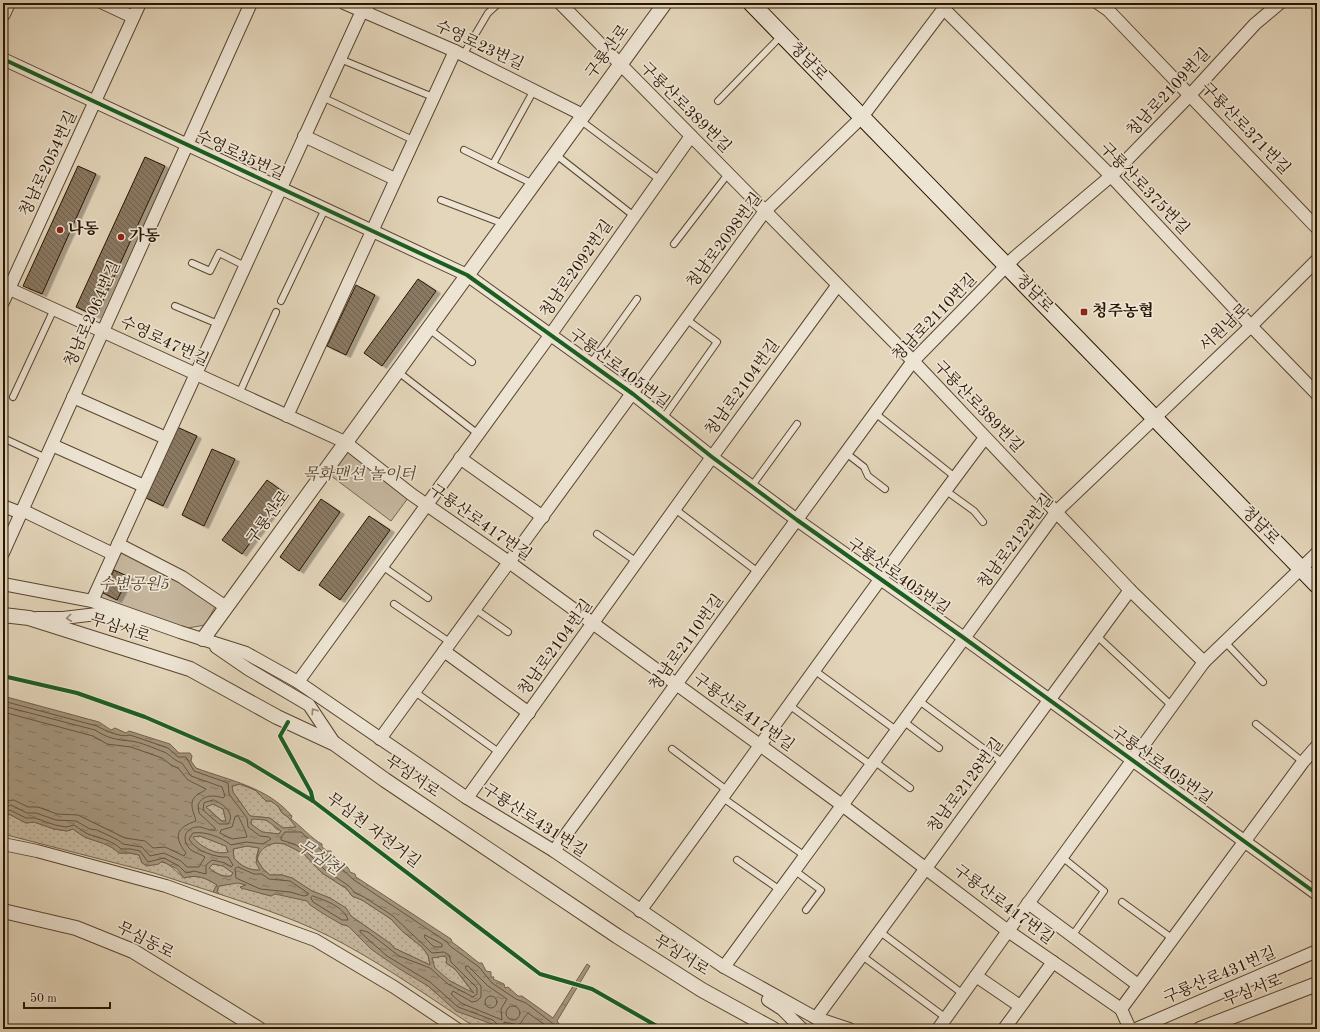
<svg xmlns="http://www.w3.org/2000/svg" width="1320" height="1032" font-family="'Old Standard TT','Noto Serif KR',serif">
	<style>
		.grass { fill: url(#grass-dots); stroke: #76654f }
		.green { fill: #c4b59c; stroke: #76654f }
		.water { fill: url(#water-ripples); stroke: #73614b; fill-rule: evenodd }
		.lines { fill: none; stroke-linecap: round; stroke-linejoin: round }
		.shore { stroke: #66543f; stroke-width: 1 }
		.building { fill: url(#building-back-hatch); stroke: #291502; filter: url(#shadow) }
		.service-casing { stroke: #584530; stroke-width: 8 }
		.minor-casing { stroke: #584530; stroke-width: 14 }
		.tertiary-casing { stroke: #584530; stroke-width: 16 }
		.secondary-casing { stroke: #291502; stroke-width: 18 }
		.service { stroke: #ede4d3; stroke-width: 6 }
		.minor { stroke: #ede4d3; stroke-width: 12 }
		.tertiary { stroke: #ede4d3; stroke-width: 14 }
		.secondary { stroke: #ede4d3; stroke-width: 16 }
		.cycleway-casing { stroke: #ede4d3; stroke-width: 6 }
		.cycleway { stroke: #1b5e20; stroke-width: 4 }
		.oneway { stroke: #958775 }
		.poi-dot { fill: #8f2418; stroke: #ede4d3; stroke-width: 1.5 }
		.labels { text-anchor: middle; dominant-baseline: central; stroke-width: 3.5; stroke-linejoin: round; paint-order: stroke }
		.street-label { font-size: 16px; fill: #291502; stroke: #ede4d3 }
		.poi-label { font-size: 16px; font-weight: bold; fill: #291502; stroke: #ede4d3; text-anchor: start }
		.park-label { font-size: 16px; font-style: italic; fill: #584530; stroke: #ede4d3 }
		.water-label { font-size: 17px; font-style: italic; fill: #5a4833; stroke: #ede4d3 }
	</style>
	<defs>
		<pattern id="grass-dots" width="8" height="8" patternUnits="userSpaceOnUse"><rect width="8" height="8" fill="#c4b59c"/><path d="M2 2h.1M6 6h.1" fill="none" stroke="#a89b85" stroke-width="1.8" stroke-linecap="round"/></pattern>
		<pattern id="water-ripples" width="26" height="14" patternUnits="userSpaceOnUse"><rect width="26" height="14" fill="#a4947c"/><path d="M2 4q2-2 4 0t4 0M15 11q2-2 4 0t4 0" fill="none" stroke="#867863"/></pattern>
		<pattern id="building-back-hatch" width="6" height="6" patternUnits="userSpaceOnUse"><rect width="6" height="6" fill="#8a7962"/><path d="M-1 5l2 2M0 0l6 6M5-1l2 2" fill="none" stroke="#71624f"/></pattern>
		<filter id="shadow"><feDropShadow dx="4.5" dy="2.5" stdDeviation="0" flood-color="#0004"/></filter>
	</defs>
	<rect width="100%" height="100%" fill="#e4d6bb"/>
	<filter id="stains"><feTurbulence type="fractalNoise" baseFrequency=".005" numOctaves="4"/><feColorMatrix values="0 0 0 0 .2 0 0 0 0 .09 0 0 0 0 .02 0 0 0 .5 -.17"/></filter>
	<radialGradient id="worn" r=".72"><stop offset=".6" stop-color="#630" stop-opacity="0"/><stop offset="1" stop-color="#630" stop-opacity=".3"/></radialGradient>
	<g class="grass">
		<path d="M240,784L255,790L266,801H271L278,806L282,813L288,817L297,827L283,828L270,818L250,816L233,792L232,786Z"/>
		<path d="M213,804L223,809L226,821H222L206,807Z"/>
		<path d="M9,814L26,823L34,822L54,829L67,831L73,829C77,832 82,836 87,838C98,842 110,844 119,853H130L139,855L142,863C168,860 166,862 184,878C197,874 206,878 217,885L213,892L154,873L3,834V822Z"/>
		<path d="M261,818L273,824L275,828L281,831L279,834L262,832L251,824L252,819Z"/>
		<path d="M200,836L226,846L228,852C216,856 200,846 192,837Z"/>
		<path d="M276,843L285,844L304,854L322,873L347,889L352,896L362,900L391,919L402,931L422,947L428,955L430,965L394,948L391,944L351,916L346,908L330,898L312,891L292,878L282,875H270L263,869L257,859C259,849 266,845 276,843Z"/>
		<path d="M247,846L259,848L256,858L261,870C250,871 241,866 234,858L233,849Z"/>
		<path d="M213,864L223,866L233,873L231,876C222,877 216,873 209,868Z"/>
		<path d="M238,882L247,886V889L271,896L275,893L308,901L341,924L348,926L356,934L428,986L456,1010L493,1024L488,1029H478C433,1000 390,969 344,944C304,922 262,908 219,894L217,891L219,886Z"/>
		<path d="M444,956L447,958L446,963L455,969L474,994L450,981L434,968L431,958Z"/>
	</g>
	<g class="green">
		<path d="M351,447L411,494L391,521L330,475Z"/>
		<path d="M121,550L177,579L215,607L205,625L188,628L160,622L98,597Z"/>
	</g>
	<path class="water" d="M3,696L99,722L111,730L115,728L126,733L129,731L170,744L179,753H190L192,756L191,761L196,768C231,781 267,787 292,816L291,819C300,825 313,840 322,844V847L327,851H331V853C336,860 348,864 350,872L355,874L356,877L451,939L452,942C462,949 470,956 479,963H482L486,971L491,972V977H494L493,979L504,984L505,988L508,987L518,996H522L553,1018L587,964L590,966L557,1021L560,1025H565L568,1029H498L493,1026L488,1029L492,1024L456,1011L428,986L398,968L371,949L348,926L341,924L327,916L310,905L307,901L275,894L271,896L241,888L240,887L246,885L238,883L219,886L217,891L219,894L213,892L217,885C206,878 197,874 184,878L177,869L162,861L159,864L147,866L142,863L139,855L130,853H119C110,844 98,842 87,838C82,836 77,832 73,829L67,831L54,829L34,822L26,823L9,814L3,822ZM240,784L255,790L266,801H271L278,806L282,813L288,817L296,827L283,828L270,818L250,816L233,792L232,786ZM213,804L223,809L226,821H221L206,807ZM252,819L266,820L281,831L279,834L262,832L251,824ZM200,836L226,846L228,852C217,856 199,846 193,837ZM276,843L285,844L304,854L322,873L347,889L352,896L362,900L391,919L402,931L422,947L428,955L430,965L394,948L391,944L351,916L346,908L330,898L312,891L292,878L282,875H270L263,869L257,860C259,850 266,845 276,843ZM247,846L259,848L256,863L260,870C250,871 240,866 234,858L233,849ZM213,864L223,866L233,873L231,876C222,878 216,873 209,868ZM444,956L447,958L446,963L455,969L474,993L450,981L435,968L432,958Z"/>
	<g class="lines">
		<g class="shore">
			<path d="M3,701L97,726C106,731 121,738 130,735L168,748L178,757H186L194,771L228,783L229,794L247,818L248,827L260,836L269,837L271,839L263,844L246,842L231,845C221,837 205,831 193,833L189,839C195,851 216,858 228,857L233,865L231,867L225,863L212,860L206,865V874L194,871L186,873L179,866L164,858L148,862L140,851L131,849H121C112,840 99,838 88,834C83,832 79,828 74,825L66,827L55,825L35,818H26L10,810L6,811L3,817"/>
			<path d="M3,706L95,730C107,738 117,740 130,741C138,741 156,749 164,752C171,755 174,761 182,763L191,776L222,787L225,796L223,798C214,795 203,794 198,805L199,813L215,828V830C210,831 205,828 200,827C185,826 180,840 191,850C195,853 201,854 205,857L199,867H187L181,861L164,853L150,856L142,847L123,844L118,840L97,830L90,829L76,821L56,820L36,813H27L11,805L3,808"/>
			<path d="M3,712L93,736L107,744L131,747L162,758L171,765L178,768L188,780L206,789C204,792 201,792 198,794C187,802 194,812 196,821C178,827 172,835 186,853L184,856L165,847L153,848L145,841L125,838L78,815L57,814L38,807H28L14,800L3,801"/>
			<path d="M214,800C223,804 236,813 228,824H219L203,810L204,803Z"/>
			<path d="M238,816C240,819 247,834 247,837L232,839L220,833L221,830L232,827L235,817Z"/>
			<path d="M238,867L254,874H262L269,879L290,881L308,893V895L304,896L290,892L260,889L236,878L235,869Z"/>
			<path d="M313,896C324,900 345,907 348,920H342L313,902L311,898Z"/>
			<path d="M425,935L442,944V947H434L425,938Z"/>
			<path d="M466,966H468L488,986L507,999L501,1009L502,1020L461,1003L451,994L453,991L472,1002L477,1001L481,997V986L466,969Z"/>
			<circle cx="491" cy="1002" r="6"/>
			<circle cx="513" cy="1013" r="7"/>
			<path d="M499,1029L498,1025L493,1020L458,1007L430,982L387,956L360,932V930L368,932L399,956L430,968L448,984L473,997L477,994V988L451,962L449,955L444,952L432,953L393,916L364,897L355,893L349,886L325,870L306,851L294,844L281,840V837L285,832H301L354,880L447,942L450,946L479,967L492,983L516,999L526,1003L560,1029"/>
			<path d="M504,1029V1022C525,1026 516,1027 528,1013L551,1029"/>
		</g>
	</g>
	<g class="building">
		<path d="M145,157L165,166L96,316L76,307Z"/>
		<path d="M78,166L96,174L42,294L23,286Z"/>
		<path d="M418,279L436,291L382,366L364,353Z"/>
		<path d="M356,285L375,295L346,355L327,346Z"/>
		<path d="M177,427L197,436L163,506L144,497Z"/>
		<path d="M212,449L235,459L204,526L182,515Z"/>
		<path d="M267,480L286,494L242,554L222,540Z"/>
		<path d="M321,499L340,512L299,571L280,557Z"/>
		<path d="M369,516L390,530L340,600L319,585Z"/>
		<path d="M114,570L129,577L117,600L103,593Z"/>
	</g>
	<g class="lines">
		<g class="service-casing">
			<g id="service">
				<path d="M463,55L488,13L499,3"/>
				<path d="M340,59L433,97"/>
				<path d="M322,97L413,140"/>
				<path d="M718,101L782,35"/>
				<path d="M580,120L660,180"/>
				<path d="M464,150L533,184"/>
				<path d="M555,154L634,216"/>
				<path d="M493,164L534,90"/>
				<path d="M441,200L504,224"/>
				<path d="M674,244L728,174"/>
				<path d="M192,263L210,271L219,253L245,266"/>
				<path d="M281,301L325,209"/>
				<path d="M175,306L218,324"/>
				<path d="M429,329L472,362"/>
				<path d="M591,363L637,299"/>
				<path d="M397,371L478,434"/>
				<path d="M239,394L276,312"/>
				<path d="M13,397L54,309"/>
				<path d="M875,413L955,477"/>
				<path d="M664,417L717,342L686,319"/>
				<path d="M3,438L46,458"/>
				<path d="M846,453L864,467L868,476L885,489"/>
				<path d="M751,487L797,424"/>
				<path d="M945,490L974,511L983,522"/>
				<path d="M675,509L758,572"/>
				<path d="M597,534L637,562"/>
				<path d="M382,566L428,598"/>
				<path d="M394,604L451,643"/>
				<path d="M475,609L508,632"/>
				<path d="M1097,636L1172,706"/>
				<path d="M1225,642L1263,682"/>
				<path d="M814,670L896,730"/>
				<path d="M415,692L500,753"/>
				<path d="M918,700L1003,763"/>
				<path d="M789,705L871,765"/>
				<path d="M903,721L939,748"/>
				<path d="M1256,724L1303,762"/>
				<path d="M672,749L728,791"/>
				<path d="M874,761L910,788"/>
				<path d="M723,798L805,856"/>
				<path d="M1062,857L1104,891L1072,936"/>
				<path d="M737,860L780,890"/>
				<path d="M794,870L821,890L806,910"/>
				<path d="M1122,902L1173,939"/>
				<path d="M879,931L963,994"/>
				<path d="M861,955L946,1018"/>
			</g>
		</g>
		<g class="minor-casing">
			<g id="minor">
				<path d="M103,3L133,17"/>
				<path d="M344,3L455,51L583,115"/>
				<path d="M560,3L913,361L1130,590L1204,662"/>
				<path d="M1098,3L1108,10L1317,228"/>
				<path d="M944,9L1111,176L1251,326L1317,394"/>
				<path d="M3,59L467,275L633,394L712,457L797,520L964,638L1317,894"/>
				<path d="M304,136L395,179"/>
				<path d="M3,286L345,442L411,494L509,562L842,805L1008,931L1121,1009"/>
				<path d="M3,302L140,3"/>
				<path d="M73,397L166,438"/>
				<path d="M287,416L455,51"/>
				<path d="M52,445L144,486"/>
				<path d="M460,458L543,517"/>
				<path d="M3,506L21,513"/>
				<path d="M22,510L113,554"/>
				<path d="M118,544L182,577L226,607"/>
				<path d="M3,553L251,3"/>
				<path d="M3,584L92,601L180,632L246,653L298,682L467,798L554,851L724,967L816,1018L849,1029"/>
				<path d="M92,601L362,11L370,3"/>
				<path d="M37,618H63L97,614L136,623"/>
				<path d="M216,647L248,669L309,705L335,744"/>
				<path d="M444,651L529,713"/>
				<path d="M298,682L551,334L691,136"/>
				<path d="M380,739L765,211L862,117L948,3"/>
				<path d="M467,798L712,457L837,286"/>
				<path d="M3,844L37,851L166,886L315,940L394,987L457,1029"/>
				<path d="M554,851L913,361L1015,257L1111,176L1190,95L1255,24L1280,3"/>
				<path d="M1028,903L1138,985"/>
				<path d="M640,911C755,754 867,594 984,439"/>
				<path d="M724,967L1057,511L1251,326L1317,260"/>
				<path d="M976,976L1020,1006"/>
				<path d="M768,1000L782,1009L802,1029"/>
				<path d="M1121,1009L1303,762L1317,746"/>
				<path d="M1121,1009L1130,1029"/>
				<path d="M816,1018L1130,590"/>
				<path d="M938,1029L1008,931L1204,662L1317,553"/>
				<path d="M1004,1029L1053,962"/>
				<path d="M1136,1029L1317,951"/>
			</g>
		</g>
		<g class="tertiary-casing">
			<g id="tertiary">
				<path d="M3,14L8,3"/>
				<path d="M3,615L29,618L190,669L277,717L335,744L385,780L617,936L702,990L773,1029"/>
				<path d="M203,639L665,3"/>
				<path d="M3,911L76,928L133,951L259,1029"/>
				<path d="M1200,1029L1317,984"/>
			</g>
		</g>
		<g class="secondary-casing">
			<path id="secondary" d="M751,3L1317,585"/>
		</g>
		<use href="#service" class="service"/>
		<use href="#minor" class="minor"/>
		<use href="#tertiary" class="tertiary"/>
		<use href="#secondary" class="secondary"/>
		<g class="cycleway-casing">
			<g id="cycleway">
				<path d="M3,59L467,275L633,394L712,457L797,520L964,638L1317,894"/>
				<path d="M3,676L77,693L145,717L247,761L313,801L540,974L592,989L662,1029"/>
				<path d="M288,722L280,736L311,792L313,801"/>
			</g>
		</g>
		<use href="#cycleway" class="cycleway"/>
	</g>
	<defs><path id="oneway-chevron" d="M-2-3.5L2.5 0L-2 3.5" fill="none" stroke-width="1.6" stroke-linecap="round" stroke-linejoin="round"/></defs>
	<g class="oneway">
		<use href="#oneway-chevron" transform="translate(69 618) rotate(174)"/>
		<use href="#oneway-chevron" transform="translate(314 711) rotate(-124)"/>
	</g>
	<g class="poi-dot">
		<circle cx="60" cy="230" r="4"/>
		<circle cx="121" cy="237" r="4"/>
		<rect x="1080" y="308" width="8" height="8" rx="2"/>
	</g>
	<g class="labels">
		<g class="street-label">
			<text transform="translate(479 46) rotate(25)">수영로23번길</text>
			<text transform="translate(608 52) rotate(-54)">구룡산로</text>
			<text transform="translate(808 62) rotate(46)">청남로</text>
			<text transform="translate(1169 93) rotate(-47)">청남로2109번길</text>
			<text transform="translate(685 108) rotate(45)">구룡산로389번길</text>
			<text transform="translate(1245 129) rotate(46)">구룡산로371번길</text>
			<text transform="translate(240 156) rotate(25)">수영로35번길</text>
			<text transform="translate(49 164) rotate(-65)">청남로2054번길</text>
			<text transform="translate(1144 189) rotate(46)">구룡산로375번길</text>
			<text transform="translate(725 241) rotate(-53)">청남로2098번길</text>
			<text transform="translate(577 269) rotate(-55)">청남로2092번길</text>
			<text transform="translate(1034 294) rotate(46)">청남로</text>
			<text transform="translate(93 314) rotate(-66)">청남로2064번길</text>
			<text transform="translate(935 318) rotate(-46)">청남로2110번길</text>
			<text transform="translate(1225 328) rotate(-44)">서원남로</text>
			<text transform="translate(164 342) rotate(25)">수영로47번길</text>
			<text transform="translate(619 369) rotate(37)">구룡산로405번길</text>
			<text transform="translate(743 388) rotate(-54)">청남로2104번길</text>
			<text transform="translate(978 407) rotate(46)">구룡산로389번길</text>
			<text transform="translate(269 518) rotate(-54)">구룡산로</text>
			<text transform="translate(480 523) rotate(35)">구룡산로417번길</text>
			<text transform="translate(1260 526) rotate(46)">청남로</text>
			<text transform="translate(1016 542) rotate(-53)">청남로2122번길</text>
			<text transform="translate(898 577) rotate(35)">구룡산로405번길</text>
			<text transform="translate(120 629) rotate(18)">무심서로</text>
			<text transform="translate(687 643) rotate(-54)">청남로2110번길</text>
			<text transform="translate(556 648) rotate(-54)">청남로2104번길</text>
			<text transform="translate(743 713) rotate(36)">구룡산로417번길</text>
			<text transform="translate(1161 766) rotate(36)">구룡산로405번길</text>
			<text transform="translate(412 777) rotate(34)">무심서로</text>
			<text transform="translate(966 786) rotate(-53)">청남로2128번길</text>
			<text transform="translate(534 821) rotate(33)">구룡산로431번길</text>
			<text transform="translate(373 831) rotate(37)">무심천 자전거길</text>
			<text transform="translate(1003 905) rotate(37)">구룡산로417번길</text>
			<text transform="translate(145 941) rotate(27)">무심동로</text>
			<text transform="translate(681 956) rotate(32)">무심서로</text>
			<text transform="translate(1220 976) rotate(-23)">구룡산로431번길</text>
			<text transform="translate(1253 991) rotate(-21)">무심서로</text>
		</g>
		<g class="poi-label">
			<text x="68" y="230">나동</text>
			<text x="129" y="237">가동</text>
			<text x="1092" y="312">청주농협</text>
		</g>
		<g class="park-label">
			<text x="359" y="475">목화맨션 놀이터</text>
			<text x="134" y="585">수변공원5</text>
		</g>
		<g class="water-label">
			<text transform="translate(319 858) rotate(34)">무심천</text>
		</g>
	</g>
	<rect width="1320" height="1032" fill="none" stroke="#e4d6bb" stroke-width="16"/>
	<rect x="4" y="4" width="1312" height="1024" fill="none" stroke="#291502" stroke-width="2"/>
	<rect x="8" y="8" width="1304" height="1016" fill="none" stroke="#291502"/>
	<path d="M24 1002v6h86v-6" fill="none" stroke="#291502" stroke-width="2"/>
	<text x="30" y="1002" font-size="12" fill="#291502" stroke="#ede4d3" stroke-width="3" paint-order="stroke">50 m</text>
	<rect width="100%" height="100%" filter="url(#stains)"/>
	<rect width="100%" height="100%" fill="url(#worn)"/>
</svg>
